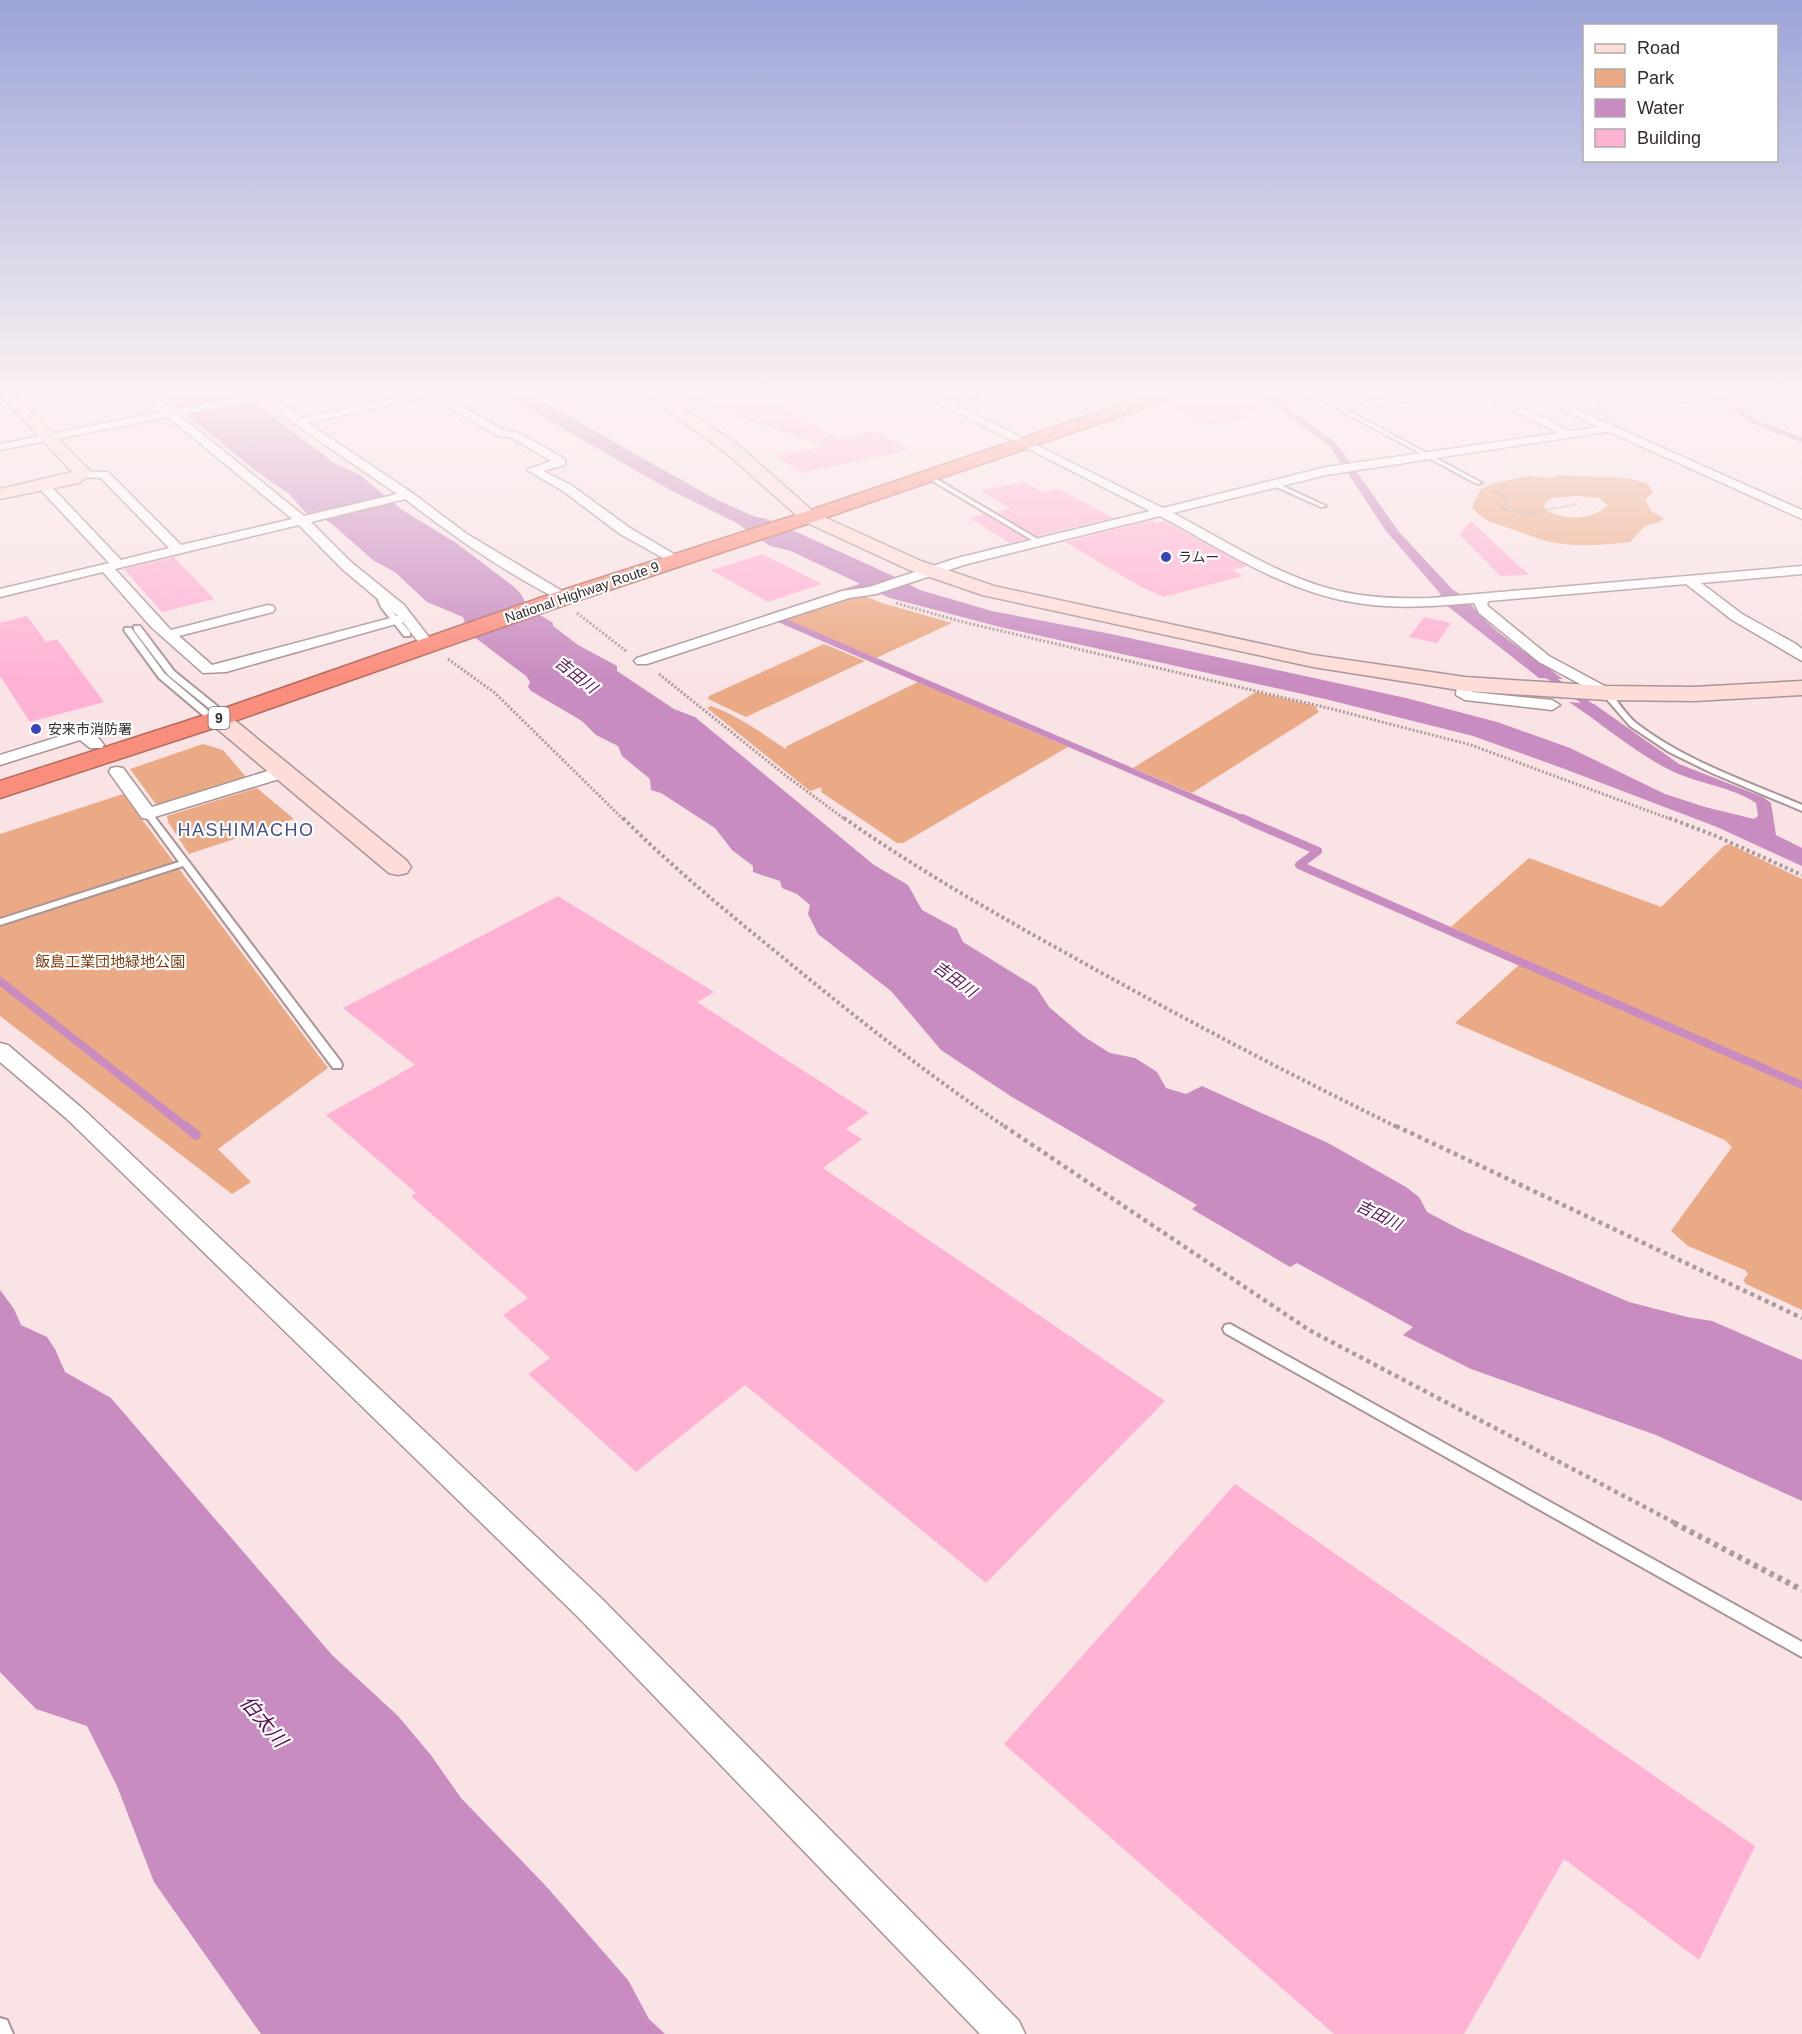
<svg xmlns="http://www.w3.org/2000/svg" width="1802" height="2034" font-family="Helvetica,'Noto Sans JP',sans-serif">
	<style>
		.green { fill: #ebaa86; fill-rule: evenodd }
		.water { fill: #c88cc0 }
		.lines { fill: none; stroke-linecap: round; stroke-linejoin: round }
		.stream-far3 { stroke: #c88cc0; stroke-width: 4.5 }
		.stream-far2 { stroke: #c88cc0; stroke-width: 6 }
		.stream-far1 { stroke: #c88cc0; stroke-width: 8 }
		.stream { stroke: #c88cc0; stroke-width: 10 }
		.building { fill: #ffb2d4 }
		.lane-casing { stroke: #a99496; stroke-width: 4 }
		.street-casing { stroke: #a99496; stroke-width: 3 }
		.secondary-casing { stroke: #a99496; stroke-width: 3 }
		.highway-casing { stroke: #b46b60; stroke-width: 3 }
		.path-far4 { stroke: #ac9b9d; stroke-width: 2; stroke-dasharray: 1.5 1.5; stroke-linecap: butt }
		.path-far3 { stroke: #ac9b9d; stroke-width: 3; stroke-dasharray: 2 2; stroke-linecap: butt }
		.path-far2 { stroke: #ac9b9d; stroke-width: 4; stroke-dasharray: 3 3; stroke-linecap: butt }
		.path-far1 { stroke: #ac9b9d; stroke-width: 4.5; stroke-dasharray: 4 4; stroke-linecap: butt }
		.path { stroke: #ac9b9d; stroke-width: 6; stroke-dasharray: 4.5 4.5; stroke-linecap: butt }
		.lane { fill: #fff; fill-rule: evenodd }
		.street { fill: #fff; fill-rule: evenodd }
		.secondary { fill: #feddd8; fill-rule: evenodd }
		.highway { fill: #fa8e7c; fill-rule: evenodd }
		.poi-dot { fill: #3845b8; stroke: #fff; stroke-width: 2 }
		.labels { text-anchor: middle; dominant-baseline: central; stroke-width: 4.5; stroke-linejoin: round; paint-order: stroke }
		.far-poi-label { font-size: 14px; fill: #332a2b; stroke: #fff; text-anchor: start }
		.far-street-label { font-size: 14px; fill: #332a2b; stroke: #fff }
		.shield { fill: #fff; stroke: #706a6b; stroke-width: 1.5 }
		.shield-label { font-size: 14px; font-weight: bold; fill: #332a2b }
		.park-label { font-size: 15px; fill: #7d3d12; stroke: #fff }
		.water-label { font-size: 16px; font-style: italic; fill: #5b1456; stroke: #fff }
		.quarter-label { font-size: 18px; letter-spacing: 1.5px; fill: #43518e; stroke: #fff }
		.near-water-label { font-size: 20px; font-style: italic; fill: #5b1456; stroke: #fff }
	</style>
	<rect width="100%" height="100%" fill="#f9e3e5"/>
	<g class="green">
		<path d="M1560,475L1627,478L1647,483L1653,493L1645,500L1651,511L1664,518L1660,522L1645,526L1630,542C1604,545 1573,548 1547,541C1535,538 1523,533 1512,529C1497,525 1481,520 1472,507L1480,490L1491,484L1527,476L1552,478ZM1577,496L1598,498L1608,505C1592,521 1565,520 1547,511L1544,506L1546,502L1553,498Z"/>
		<path d="M862,595L882,603L952,623L876,658L781,618L833,601Z"/>
		<path d="M824,644L865,661L746,717L708,699L709,696Z"/>
		<path d="M918,682L1068,747L903,843H897L821,792L822,787L810,791L707,708L711,706C739,716 761,733 786,749L787,746Z"/>
		<path d="M1256,692L1315,706L1319,712L1192,793L1133,768Z"/>
		<path d="M203,744L223,750L246,777L160,805L155,803L130,769Z"/>
		<path d="M257,788L294,819L189,854L168,822L167,816Z"/>
		<path d="M123,794L328,1068L218,1149L251,1182L232,1194L0,1016V834Z"/>
		<path d="M1729,844L1802,879V1083L1451,927L1529,858L1661,907L1724,846Z"/>
		<path d="M1521,963L1802,1087V1310L1746,1284L1743,1280L1748,1274L1745,1270L1688,1246L1671,1231L1732,1147L1725,1140L1455,1023Z"/>
	</g>
	<g class="water">
		<path d="M162,395H245L334,463L360,475L401,509L456,543L513,586L521,594L529,609L467,630L463,617L427,602L395,572L374,561L332,524L324,519L307,514L288,493L260,474Z"/>
		<path d="M504,395H531L715,499L753,516L770,520L902,580L873,590L791,551L770,546L735,522L670,490Z"/>
		<path d="M1260,395H1270L1337,444L1399,532L1453,590C1464,595 1472,606 1480,615C1504,640 1536,659 1563,679L1539,678L1446,605L1439,592L1386,531L1329,445Z"/>
		<path d="M903,581L920,590L992,611L1111,634L1406,698L1497,722L1570,748L1665,794L1705,807L1754,819L1758,816L1756,803C1732,787 1700,784 1674,772C1636,754 1604,725 1569,702L1594,704L1679,764L1763,797L1771,803L1776,835L1802,848V866L1717,827L1562,768L1473,736L1325,699L1000,627L890,598L874,591Z"/>
		<path d="M532,610L553,623V626L578,645L617,666V671L674,709L695,717L874,865L908,885L922,910L957,929L963,942L1036,987L1049,1007L1083,1036L1110,1053L1135,1058L1157,1072L1166,1088L1186,1094L1202,1086L1328,1143L1406,1187L1419,1197L1427,1212L1461,1230L1629,1302L1687,1317L1712,1321L1802,1360V1501L1656,1435L1471,1369L1403,1335L1413,1327L1297,1263L1290,1267L1192,1209L1197,1205L1012,1097L941,1050L891,991L818,934L808,914L810,905L797,894L782,888L780,881L753,872V866L732,850L715,828L661,793L651,790L650,779L622,756L618,746L596,735L582,721L531,691L528,687L530,682L526,676L473,636Z"/>
		<path d="M0,1290L14,1309L21,1325L47,1337L55,1349L65,1372L111,1398L332,1655L398,1716L430,1754L461,1798L545,1885L628,1980L649,2019L665,2034H261L154,1882L117,1786L87,1726L36,1709L0,1672Z"/>
	</g>
	<g class="lines">
		<path class="stream-far3" d="M1734,407L1754,422L1802,440"/>
		<g class="stream-far2">
			<path d="M841,593L872,583"/>
			<path d="M776,618L1246,820"/>
			<path d="M1543,672L1596,710"/>
		</g>
		<g class="stream-far1">
			<path d="M1242,818L1318,851L1299,865L1802,1085"/>
			<path d="M0,981L187,1128"/>
		</g>
		<path class="stream" d="M185,1126L196,1135"/>
	</g>
	<g class="building">
		<path d="M1201,395H1232L1265,409L1240,414L1246,417L1210,425L1167,406Z"/>
		<path d="M755,397L760,400L770,398L838,439L876,431L909,450L801,473L776,456L824,446L744,419L714,405Z"/>
		<path d="M1024,482L1043,492L1060,489L1113,518L1037,536L996,512L1010,508L981,491Z"/>
		<path d="M984,514L1026,539L1010,543L970,518Z"/>
		<path d="M1152,520L1156,523L1164,521L1247,566L1233,570L1243,576L1164,597L1143,588L1065,542Z"/>
		<path d="M1471,521L1529,575L1500,576L1459,534Z"/>
		<path d="M763,554L822,584L768,602L711,570Z"/>
		<path d="M174,557L214,599L162,612L124,569Z"/>
		<path d="M27,616L46,642L57,639L104,702L30,722L0,676V623Z"/>
		<path d="M1424,617L1451,623L1437,643L1409,637Z"/>
		<path d="M558,896L714,992L697,1002L869,1113L846,1129L862,1139L823,1168L1165,1401L986,1583L745,1385L636,1472L528,1374L550,1358L503,1315L528,1298L411,1196L416,1193L326,1115L415,1065L343,1008Z"/>
		<path d="M1235,1484L1755,1846L1699,1960L1564,1859L1464,2034H1334L1004,1744Z"/>
	</g>
	<g class="lines">
		<g class="lane-casing">
			<g id="lane">
				<path d="M972,395H980L945,405L942,403Z"/>
				<path d="M1273,395H1278L1281,397L1319,395L1482,483L1477,484L1314,396L1280,401Z"/>
				<path d="M1618,395H1623L1620,406L1598,410V408L1616,404Z"/>
				<path d="M928,474L1041,541L1042,542L1037,543L926,477L925,476Z"/>
				<path d="M1272,483H1276L1326,506L1321,507L1272,485Z"/>
				<path d="M383,597H387L389,598L386,601L387,605L410,632V636H404L381,607L378,600Z"/>
				<path d="M134,626H140L174,671L227,714V718H221L168,675L134,630Z"/>
				<path d="M125,628H131L165,674L217,718V722H211L159,678L124,630Z"/>
				<path d="M1603,691H1609C1618,701 1625,714 1636,723C1685,761 1746,781 1802,805V811L1712,773L1669,752L1630,726L1603,695Z"/>
				<path d="M148,811L151,812L341,1062L342,1065L341,1068H333L183,866L0,925V919L179,862L144,814Z"/>
				<path d="M1230,1324L1802,1642V1657L1225,1333L1223,1329L1225,1325Z"/>
				<path d="M0,2018L7,2020L13,2034H0Z"/>
			</g>
		</g>
		<g class="street-casing">
			<g id="street">
				<path d="M142,395H153L172,410L250,395H270L301,418L411,395H440L505,431L517,432L565,459V465L543,471L571,485L630,528L684,560L682,563H672L620,534L563,491L527,470L551,461L511,437L499,436L428,396L308,423L411,492L467,534L572,597L565,601L560,600C504,572 454,537 405,499L311,522L351,562L404,605L435,645L433,648H423L403,622L226,672L203,673L151,627L103,572L0,597V589L109,563L39,488V482H47L121,560L169,548L101,478L78,477V471L108,472L181,545L292,519L168,417L0,450V444L161,412ZM262,399L295,424L397,494L304,516L179,415ZM299,525L341,568L398,616L212,665L179,636L273,612L275,609L273,606L268,605L171,630L115,569Z"/>
				<path d="M722,395H743L738,398L671,410L666,407L671,404Z"/>
				<path d="M923,395H936L1163,508L1326,467L1558,433L1483,395H1496L1570,431L1598,427L1531,395H1544L1802,510V519L1614,434L1606,432L1326,475L1173,513C1226,541 1280,577 1339,591C1369,598 1400,599 1431,598L1802,566V574L1701,583L1742,614L1796,644L1802,649V661L1732,620L1686,584L1489,601L1487,604L1489,607L1549,656L1612,690L1614,693L1606,698L1539,662L1479,613L1474,603C1437,606 1401,609 1364,604C1289,595 1225,551 1160,516L967,564L876,594L849,598L647,664H637L634,661L637,658L842,591L869,587L957,558L1150,511Z"/>
				<path d="M1413,395H1439L1434,398L1344,410L1339,407L1344,404Z"/>
				<path d="M1641,395H1672L1747,403H1802V409H1747L1646,398Z"/>
				<path d="M1465,679L1473,684L1472,692L1552,700L1560,705L1552,710L1465,700L1456,695L1457,684Z"/>
				<path d="M80,730L96,735L104,745L102,748H90L80,740L0,765V755Z"/>
				<path d="M117,767L123,768L152,807L277,768H289L291,772L289,776L148,819L142,818L109,772L111,768Z"/>
				<path d="M0,1043L8,1045L83,1109L601,1598L1019,2021L1025,2034H980L579,1618L67,1119L0,1062Z"/>
			</g>
		</g>
		<g class="secondary-casing">
			<g id="secondary">
				<path d="M0,395H15L88,469L91,473L79,483L0,499V489L72,472Z"/>
				<path d="M646,395H664L737,444L815,513L921,561L994,586L1313,655L1465,677L1606,686L1694,687L1802,681V695L1694,701L1606,700L1465,691L1313,667L982,595L907,569L803,521L725,452Z"/>
				<path d="M218,711L226,713L407,861L411,867L407,873L398,875L389,873L210,723L207,718L210,713Z"/>
			</g>
		</g>
		<g class="highway-casing">
			<path id="highway" d="M1149,395H1172L1170,399L816,521L573,602L223,725L0,798V781L205,715L557,592L802,513Z"/>
		</g>
		<path class="path-far4" d="M1492,490L1507,498L1503,509L1527,514L1577,504"/>
		<g class="path-far3">
			<path d="M896,603L959,621L1332,709L1471,745L1673,820"/>
			<path d="M577,613L626,651"/>
			<path d="M448,659L495,693L624,820"/>
			<path d="M659,674L785,775L846,820"/>
		</g>
		<g class="path-far2">
			<path d="M623,818C673,868 727,912 781,956C854,1016 928,1075 1007,1128"/>
			<path d="M844,818C917,869 995,914 1073,957C1180,1017 1289,1074 1399,1128"/>
			<path d="M1669,818L1716,836L1802,875"/>
		</g>
		<g class="path-far1">
			<path d="M1004,1126L1309,1330L1677,1524"/>
			<path d="M1396,1126L1802,1318"/>
		</g>
		<path class="path" d="M1674,1523L1802,1590"/>
		<use href="#lane" class="lane"/>
		<use href="#street" class="street"/>
		<use href="#secondary" class="secondary"/>
		<use href="#highway" class="highway"/>
	</g>
	<linearGradient id="sky" x2="0" y2="1"><stop stop-color="#9ba4d8"/><stop offset="0.58" stop-color="#fcf2f3"/><stop offset="1" stop-color="#fcf2f3" stop-opacity="0"/></linearGradient>
	<rect width="1802" height="679" fill="url(#sky)"/>
	<g class="poi-dot">
		<circle cx="1166" cy="557" r="6"/>
		<circle cx="36" cy="729" r="6"/>
	</g>
	<g class="labels">
		<g class="far-poi-label">
			<text x="1178" y="557">ラムー</text>
			<text x="48" y="729">安来市消防署</text>
		</g>
		<g class="far-street-label">
			<text transform="translate(582 592) rotate(-19)">National Highway Route 9</text>
		</g>
		<rect class="shield" x="208.5" y="707" width="21" height="22" rx="4.5"/>
		<g class="shield-label">
			<text x="219" y="718">9</text>
		</g>
		<g class="park-label">
			<text x="110" y="961">飯島工業団地緑地公園</text>
		</g>
		<g class="water-label">
			<text transform="translate(576 675) rotate(38)">吉田川</text>
			<text transform="translate(955 979) rotate(36)">吉田川</text>
			<text transform="translate(1379 1215) rotate(26)">吉田川</text>
		</g>
		<g class="quarter-label">
			<text x="246" y="830">HASHIMACHO</text>
		</g>
		<g class="near-water-label">
			<text transform="translate(264 1721) rotate(50)">伯太川</text>
		</g>
	</g>
	<rect x="1583" y="24" width="195" height="138" fill="#ffffff" stroke="#adaaaa" stroke-width="1.5"/>
	<rect x="1595" y="44" width="30" height="9" fill="#feddd8" stroke="#adaaaa" stroke-width="1.5"/>
	<text x="1637" y="54" font-size="18" fill="#332a2b">Road</text>
	<rect x="1595" y="69" width="30" height="18" fill="#ebaa86" stroke="#adaaaa" stroke-width="1.5"/>
	<text x="1637" y="84" font-size="18" fill="#332a2b">Park</text>
	<rect x="1595" y="99" width="30" height="18" fill="#c88cc0" stroke="#adaaaa" stroke-width="1.5"/>
	<text x="1637" y="114" font-size="18" fill="#332a2b">Water</text>
	<rect x="1595" y="129" width="30" height="18" fill="#ffb2d4" stroke="#adaaaa" stroke-width="1.5"/>
	<text x="1637" y="144" font-size="18" fill="#332a2b">Building</text>
</svg>
